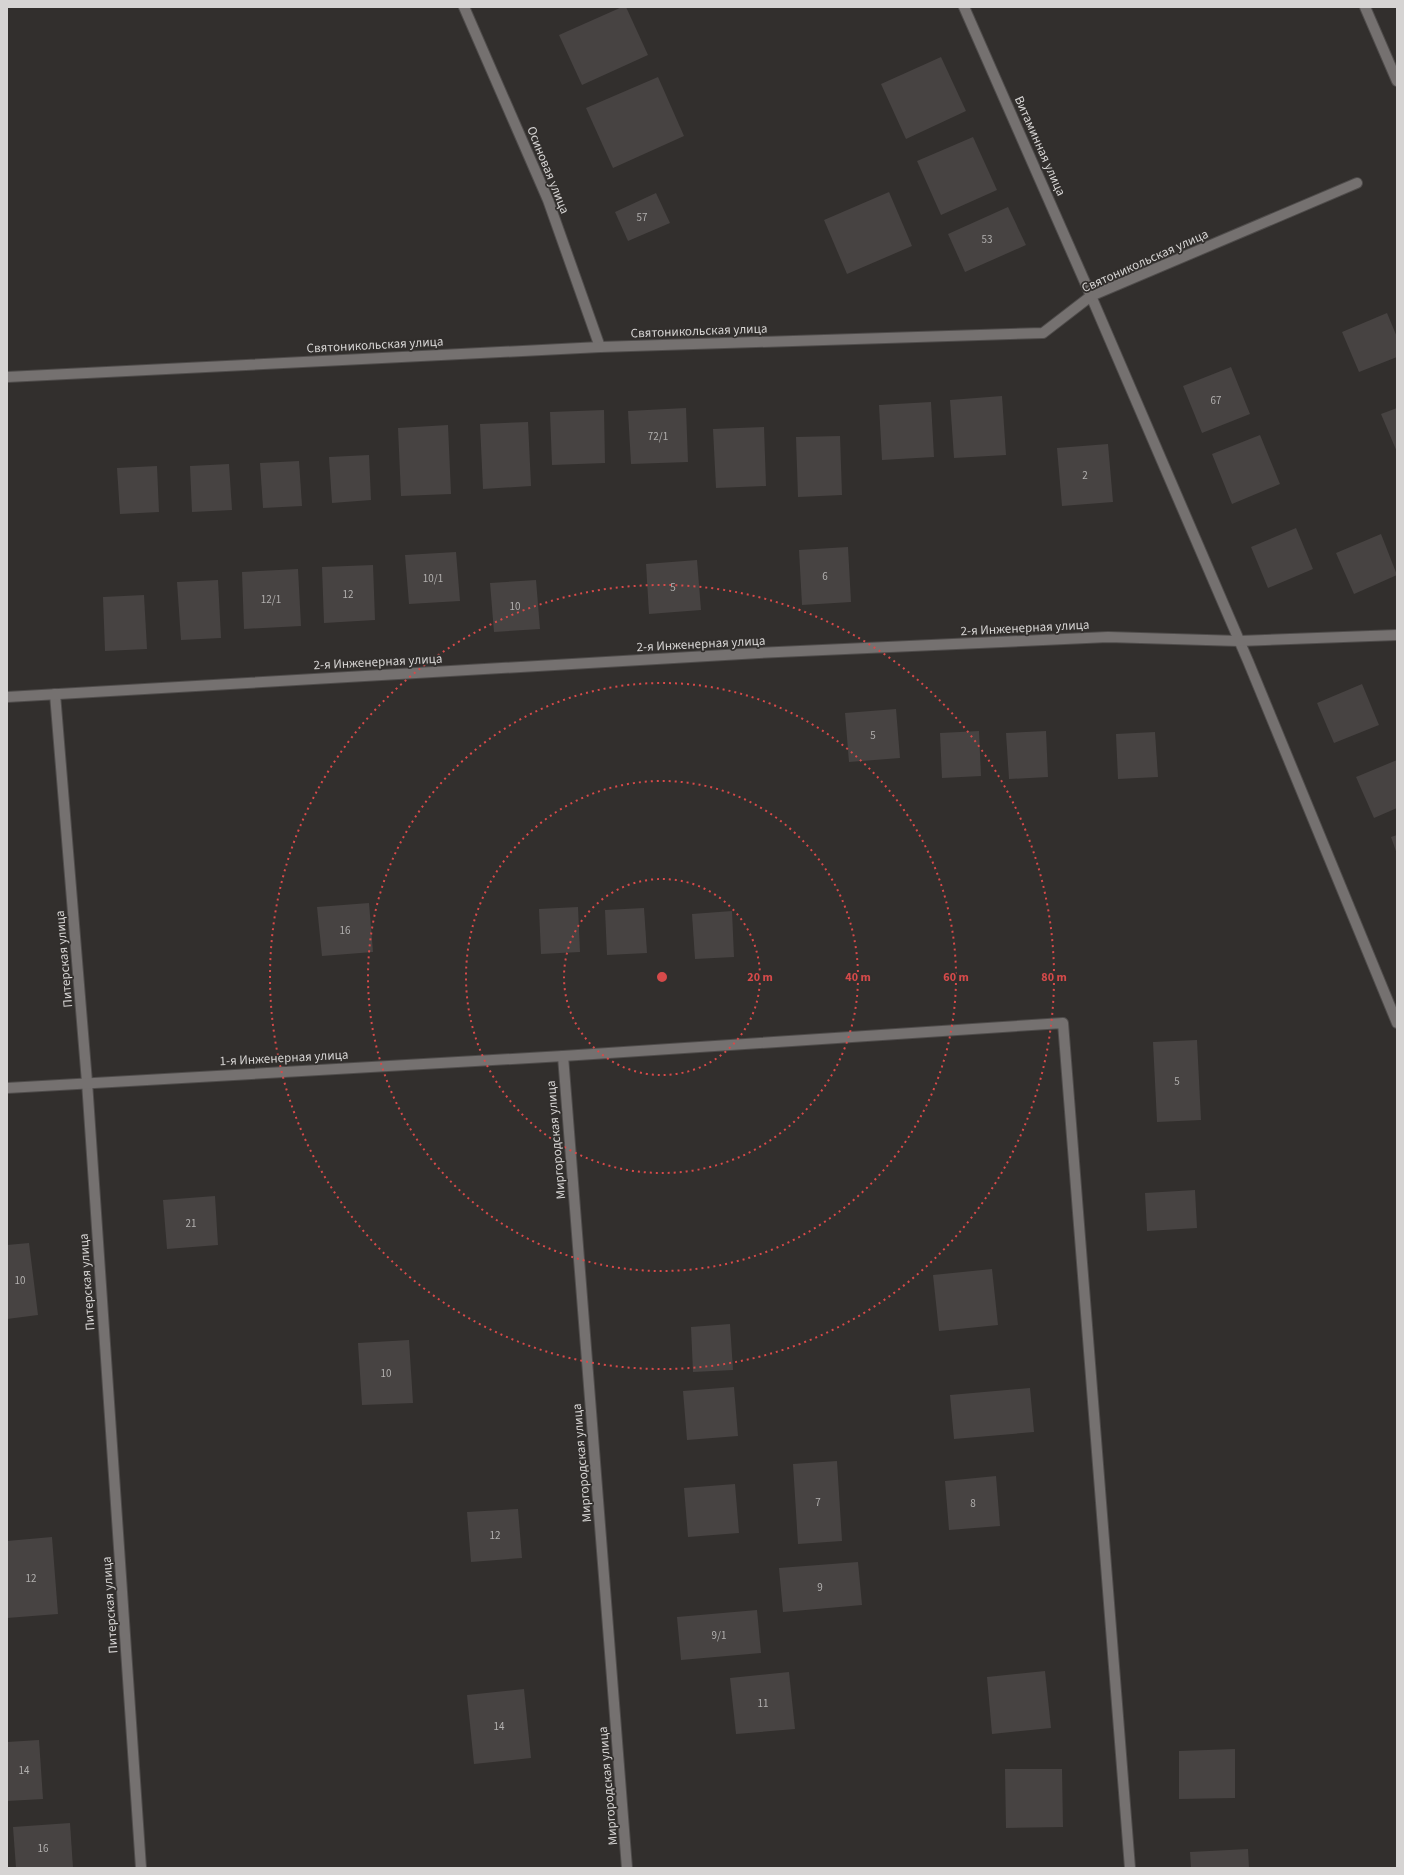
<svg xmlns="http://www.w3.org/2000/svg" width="1404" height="1875" font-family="'Source Sans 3',sans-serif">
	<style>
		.building { fill: #474342 }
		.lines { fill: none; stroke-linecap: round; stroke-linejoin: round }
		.service-casing { stroke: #4f4c4b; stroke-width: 12 }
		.minor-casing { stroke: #4f4c4b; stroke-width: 12 }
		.service { stroke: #757170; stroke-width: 10 }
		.minor { stroke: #757170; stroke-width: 10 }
		.ring { fill: none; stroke: #d64a4a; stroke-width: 2; stroke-dasharray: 2 4 }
		.labels { text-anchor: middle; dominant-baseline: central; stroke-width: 3.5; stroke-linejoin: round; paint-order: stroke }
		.number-label { font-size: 11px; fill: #b2b0af }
		.street-label { font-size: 13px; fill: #d6d4d3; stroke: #322f2d }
		.centre { fill: #d64a4a; stroke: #322f2d; stroke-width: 2 }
		.ring-label { font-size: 12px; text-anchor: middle; font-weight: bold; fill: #d64a4a; stroke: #322f2d; stroke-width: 3.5; stroke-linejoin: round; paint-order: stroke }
	</style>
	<rect width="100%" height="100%" fill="#322f2d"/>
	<g class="building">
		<path d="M622,7H626L648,55L582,85L559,35Z"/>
		<path d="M941,57L966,111L906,139L881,84Z"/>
		<path d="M658,77L684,136L613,168L586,108Z"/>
		<path d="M973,137L997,190L941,215L917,161Z"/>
		<path d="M889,192L912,246L847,274L824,220Z"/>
		<path d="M656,193L670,223L628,241L615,212Z"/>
		<path d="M1008,207L1026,245L965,272L948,234Z"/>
		<path d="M1387,313L1397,337V357L1359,372L1342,332Z"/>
		<path d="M1231,367L1250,414L1202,433L1183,386Z"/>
		<path d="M1002,396L1006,455L954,458L950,400Z"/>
		<path d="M931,402L934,457L882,460L879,405Z"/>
		<path d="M686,408L688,462L631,464L628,411Z"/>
		<path d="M1397,408V452L1381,414Z"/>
		<path d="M604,410L605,463L552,465L550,412Z"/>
		<path d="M528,422L531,486L483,489L480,424Z"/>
		<path d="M448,425L451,494L401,496L398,428Z"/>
		<path d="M764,427L766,486L716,488L713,429Z"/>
		<path d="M1260,435L1280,484L1232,504L1212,454Z"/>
		<path d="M840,436L842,495L798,497L796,437Z"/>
		<path d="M1108,444L1113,502L1062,506L1057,448Z"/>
		<path d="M369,455L371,500L332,503L329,457Z"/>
		<path d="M299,461L302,506L263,508L260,463Z"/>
		<path d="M229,464L232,510L192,512L190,466Z"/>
		<path d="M157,466L159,512L120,514L117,468Z"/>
		<path d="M1296,528L1313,569L1268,588L1251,547Z"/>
		<path d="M1381,534L1397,575L1354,594L1336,553Z"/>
		<path d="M848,547L851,602L802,605L799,550Z"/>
		<path d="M456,552L460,601L409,604L405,555Z"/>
		<path d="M697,560L701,610L649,614L646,564Z"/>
		<path d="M373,565L375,620L324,623L322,567Z"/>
		<path d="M298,569L301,626L244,629L242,572Z"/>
		<path d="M218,580L221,638L181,640L177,582Z"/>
		<path d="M536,580L540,629L494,632L490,583Z"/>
		<path d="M144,595L147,649L105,651L103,597Z"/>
		<path d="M1362,684L1379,725L1334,743L1317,703Z"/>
		<path d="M896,709L900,758L849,762L845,713Z"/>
		<path d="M979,731L981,776L942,778L940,733Z"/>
		<path d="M1046,731L1048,777L1009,779L1006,733Z"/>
		<path d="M1155,732L1158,777L1118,779L1116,734Z"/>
		<path d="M1397,760V808L1374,818L1356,777Z"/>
		<path d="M1397,835V854L1391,837Z"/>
		<path d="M369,903L373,952L322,956L317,907Z"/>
		<path d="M578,907L580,952L541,954L539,909Z"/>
		<path d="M644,908L647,953L607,955L605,910Z"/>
		<path d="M732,911L734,957L695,959L692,914Z"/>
		<path d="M1197,1040L1201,1120L1157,1122L1153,1042Z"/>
		<path d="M1195,1190L1197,1228L1147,1231L1145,1193Z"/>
		<path d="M215,1196L218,1245L167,1249L163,1200Z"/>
		<path d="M29,1243L38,1315L7,1319V1245Z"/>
		<path d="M992,1269L998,1325L939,1331L933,1275Z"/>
		<path d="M730,1324L733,1370L693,1372L691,1327Z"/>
		<path d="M409,1340L413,1403L362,1405L358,1343Z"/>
		<path d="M734,1387L738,1436L687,1440L683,1391Z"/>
		<path d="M1030,1388L1034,1432L954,1439L950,1395Z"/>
		<path d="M837,1461L842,1541L798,1544L793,1464Z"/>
		<path d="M996,1476L1000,1526L949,1530L945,1481Z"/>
		<path d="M735,1484L739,1533L688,1537L684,1488Z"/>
		<path d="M518,1509L522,1558L471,1562L467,1512Z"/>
		<path d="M52,1537L58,1614L7,1618V1541Z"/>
		<path d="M858,1562L862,1605L783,1612L779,1568Z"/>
		<path d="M757,1610L761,1653L681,1660L677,1617Z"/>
		<path d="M1045,1671L1051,1728L992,1734L987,1677Z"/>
		<path d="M789,1672L795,1729L736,1734L730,1678Z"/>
		<path d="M524,1689L531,1758L474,1764L467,1695Z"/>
		<path d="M39,1740L43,1799L7,1801V1742Z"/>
		<path d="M1235,1749V1798L1179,1799V1751Z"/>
		<path d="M1005,1769H1062L1063,1827L1006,1828Z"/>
		<path d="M70,1823L73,1868H16L13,1827Z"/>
		<path d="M1248,1849L1249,1868H1191L1190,1852Z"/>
	</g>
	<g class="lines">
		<g class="service-casing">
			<path id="service" d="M1091,296L1248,661L1397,1023"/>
		</g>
		<g class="minor-casing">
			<g id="minor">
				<path d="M464,7L548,200L600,347"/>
				<path d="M964,7L1091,296"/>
				<path d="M1365,7L1397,81"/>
				<path d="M7,377L600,347L1043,333L1091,296L1357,183"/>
				<path d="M55,694L87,1082L141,1868"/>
				<path d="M7,697L759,653L1108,637L1239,641L1397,635"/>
				<path d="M563,1056L627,1868"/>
				<path d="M7,1088L563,1056L1063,1023L1130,1868"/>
			</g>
		</g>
		<use href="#service" class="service"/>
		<use href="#minor" class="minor"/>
	</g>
	<g class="ring">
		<circle cx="662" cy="977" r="98"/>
		<circle cx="662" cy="977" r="196"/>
		<circle cx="662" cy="977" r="294"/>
		<circle cx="662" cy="977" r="392"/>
	</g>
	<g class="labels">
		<g class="number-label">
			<text x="642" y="217">57</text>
			<text x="987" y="239">53</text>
			<text x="1216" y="400">67</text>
			<text x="658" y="436">72/1</text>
			<text x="1085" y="475">2</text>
			<text x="825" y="576">6</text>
			<text x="433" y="578">10/1</text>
			<text x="673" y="587">5</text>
			<text x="348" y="594">12</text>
			<text x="271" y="599">12/1</text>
			<text x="515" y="606">10</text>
			<text x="873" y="735">5</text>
			<text x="345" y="930">16</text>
			<text x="1177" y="1081">5</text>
			<text x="191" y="1223">21</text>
			<text x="20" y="1280">10</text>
			<text x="386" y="1373">10</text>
			<text x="818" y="1502">7</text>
			<text x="973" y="1503">8</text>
			<text x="495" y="1535">12</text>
			<text x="31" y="1578">12</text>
			<text x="820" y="1587">9</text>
			<text x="719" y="1635">9/1</text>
			<text x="763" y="1703">11</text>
			<text x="499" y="1726">14</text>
			<text x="24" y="1770">14</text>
			<text x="43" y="1848">16</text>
		</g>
		<g class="street-label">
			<text transform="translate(1040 146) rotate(66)">Витаминная улица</text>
			<text transform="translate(548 170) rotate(68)">Осиновая улица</text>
			<text transform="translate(1145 261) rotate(-24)">Святоникольская улица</text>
			<text transform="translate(699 331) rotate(-2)">Святоникольская улица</text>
			<text transform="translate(375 345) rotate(-3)">Святоникольская улица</text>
			<text transform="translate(1025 628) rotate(-3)">2-я Инженерная улица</text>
			<text transform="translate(701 644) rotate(-3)">2-я Инженерная улица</text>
			<text transform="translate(378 662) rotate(-3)">2-я Инженерная улица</text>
			<text transform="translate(64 959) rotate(-95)">Питерская улица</text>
			<text transform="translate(284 1058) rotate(-3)">1-я Инженерная улица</text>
			<text transform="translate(556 1140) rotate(-95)">Миргородская улица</text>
			<text transform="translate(87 1282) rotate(-94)">Питерская улица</text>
			<text transform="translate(582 1463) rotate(-95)">Миргородская улица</text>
			<text transform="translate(110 1605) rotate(-94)">Питерская улица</text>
			<text transform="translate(608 1786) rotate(-95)">Миргородская улица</text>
		</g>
	</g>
	<circle cx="662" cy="977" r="6" class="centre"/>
	<g class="ring-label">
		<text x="760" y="981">20 m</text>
		<text x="858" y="981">40 m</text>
		<text x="956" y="981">60 m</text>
		<text x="1054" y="981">80 m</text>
	</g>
	<rect width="1404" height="1875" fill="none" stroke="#d6d4d3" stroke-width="16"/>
</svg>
